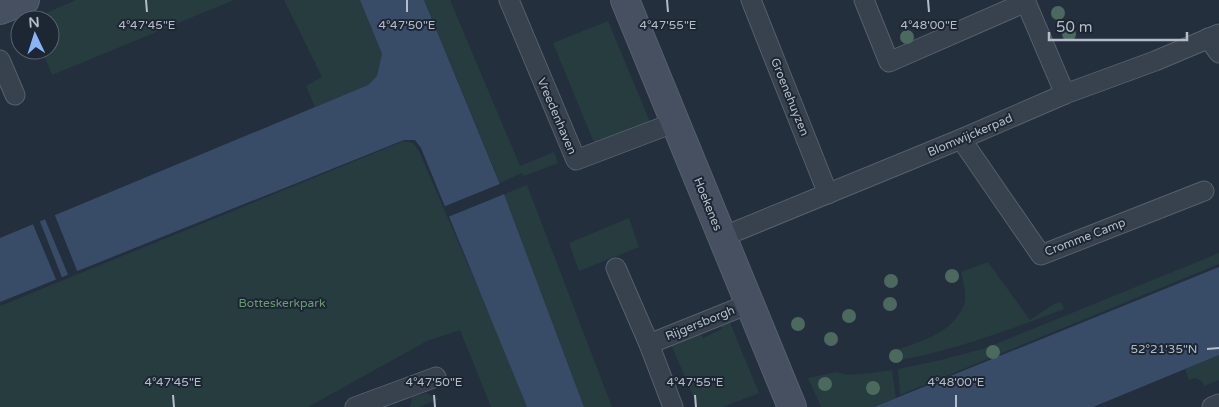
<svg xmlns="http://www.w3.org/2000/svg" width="1219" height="407" font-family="'Varela Round',sans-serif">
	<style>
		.green { fill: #263c3f }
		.water { fill: #394c67 }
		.pier { fill: #242f3e }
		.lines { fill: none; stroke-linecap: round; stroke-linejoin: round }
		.street-casing { stroke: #565f6c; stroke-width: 21 }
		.secondary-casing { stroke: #565f6c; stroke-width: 30 }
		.street { stroke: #38414e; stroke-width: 19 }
		.secondary { stroke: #465061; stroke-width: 28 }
		.tree { fill: #4b6a5d }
		.ticks { fill: none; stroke: #b4bcc9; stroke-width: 2 }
		.labels { text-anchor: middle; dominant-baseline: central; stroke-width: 4; stroke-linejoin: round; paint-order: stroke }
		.street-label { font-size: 12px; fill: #b4bcc9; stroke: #1d2633 }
		.park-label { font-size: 12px; fill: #6b9a76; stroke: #1d2633 }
		.ticks-label { font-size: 12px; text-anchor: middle; fill: #b4bcc9; stroke: #1d2633; stroke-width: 4; stroke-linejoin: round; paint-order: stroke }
	</style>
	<rect width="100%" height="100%" fill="#242f3e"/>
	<g class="green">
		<path d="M76,0H234L52,75L42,50H50V20H30Z"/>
		<path d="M284,0H360L382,54L377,76L368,85L315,107L306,86L322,77Z"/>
		<path d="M424,0H450L520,166L554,152L558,163L524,176L522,173L500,183Z"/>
		<path d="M608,21L650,122L595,145L553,43Z"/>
		<path d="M404,141L413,143L419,151L491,318L527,407H491L460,330L427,341L308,407H0V306Z"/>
		<path d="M527,185L612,407H584L504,194Z"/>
		<path d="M629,218L639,247L579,271L569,243Z"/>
		<path d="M1219,253V264L900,395L898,369L941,360L986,348Z"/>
		<path d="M988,262L1030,320L1054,304L1061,302L1064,309C1009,330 958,349 900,360L899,349C923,341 952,332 963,307C968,297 963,282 961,272Z"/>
		<path d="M728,318L759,393L723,407H698L670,342L699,330L703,338L722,329L719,323Z"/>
		<path d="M1219,355V380L1204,386L1202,381L1196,378L1189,380L1185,369Z"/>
		<path d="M892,370L896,398L873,407H821L808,378L837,372L846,375L872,373Z"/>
		<path d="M426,393L439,399L419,407H410L412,397Z"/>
	</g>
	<g class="water">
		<path d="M360,0H424L504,194L584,407H527L421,148L415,140H404L0,302V238L368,85L377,76L382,54Z"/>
		<path d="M1219,267V355L1093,407H874Z"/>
	</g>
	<g class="pier">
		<path d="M502,183L507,193L448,217L443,207Z"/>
		<path d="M54,213L78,273L69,277L44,217Z"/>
		<path d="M39,219L63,280L57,282L32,222Z"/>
	</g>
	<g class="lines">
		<g class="street-casing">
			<g id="street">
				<path d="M509,0L576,160L676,122"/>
				<path d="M751,0L828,194"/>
				<path d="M864,0L889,62L1026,2"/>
				<path d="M1025,0L1065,94"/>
				<path d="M1208,38L1219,53"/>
				<path d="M0,60L15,95"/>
				<path d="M961,139L1041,255L1204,191"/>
				<path d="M722,237L961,139L1065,94L1155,61L1219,34"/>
				<path d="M616,268L649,344L673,407"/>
				<path d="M649,344L751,303"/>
				<path d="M355,407L436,377"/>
				<path d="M1212,407L1219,404"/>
			</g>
		</g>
		<g class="secondary-casing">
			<g id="secondary">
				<path d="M625,0L792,407"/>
				<path d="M0,10L25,0"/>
			</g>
		</g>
		<use href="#street" class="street"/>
		<use href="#secondary" class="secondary"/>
	</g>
	<g class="tree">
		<circle cx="1058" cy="13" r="7"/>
		<circle cx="1069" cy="34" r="7"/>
		<circle cx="907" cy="37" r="7"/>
		<circle cx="952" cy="276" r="7"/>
		<circle cx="891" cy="281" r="7"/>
		<circle cx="890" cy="304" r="7"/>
		<circle cx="849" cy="316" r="7"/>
		<circle cx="798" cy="324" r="7"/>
		<circle cx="831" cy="339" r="7"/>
		<circle cx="993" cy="352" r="7"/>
		<circle cx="896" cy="356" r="7"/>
		<circle cx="825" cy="384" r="7"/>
		<circle cx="873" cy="388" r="7"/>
	</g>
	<path class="ticks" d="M146,0L147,12M407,0V12M667,0L668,12M928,0L929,12M1207,349L1219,348M173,395L174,407M434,395L435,407M695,395L696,407M956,395V407"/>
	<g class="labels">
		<g class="street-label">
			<text transform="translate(790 97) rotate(68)">Groenehuyzen</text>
			<text transform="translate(557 116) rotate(67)">Vreedenhaven</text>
			<text transform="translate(970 135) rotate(-23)">Blomwijckerpad</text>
			<text transform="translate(708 204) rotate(68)">Hoekenes</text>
			<text transform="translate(1085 237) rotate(-21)">Cromme Camp</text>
			<text transform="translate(700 323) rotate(-22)">Rijgersborgh</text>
		</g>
		<g class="park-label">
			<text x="282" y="303">Botteskerkpark</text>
		</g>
	</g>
	<g class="ticks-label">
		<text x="147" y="29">4°47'45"E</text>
		<text x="407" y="29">4°47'50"E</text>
		<text x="668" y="29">4°47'55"E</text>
		<text x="929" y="29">4°48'00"E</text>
		<text x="1164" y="353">52°21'35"N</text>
		<text x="173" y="386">4°47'45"E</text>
		<text x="434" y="386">4°47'50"E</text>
		<text x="695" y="386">4°47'55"E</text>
		<text x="956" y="386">4°48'00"E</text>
	</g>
	<g transform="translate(35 35) rotate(356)"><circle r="24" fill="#1d2633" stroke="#59626f"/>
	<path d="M0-4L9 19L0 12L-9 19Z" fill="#8ab4f8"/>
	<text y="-8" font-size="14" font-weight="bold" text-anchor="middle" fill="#b4bcc9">N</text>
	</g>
	<path d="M1049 32v8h138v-8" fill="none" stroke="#b4bcc9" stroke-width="2.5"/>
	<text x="1056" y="32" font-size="15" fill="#b4bcc9" stroke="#1d2633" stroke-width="4" paint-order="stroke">50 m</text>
</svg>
